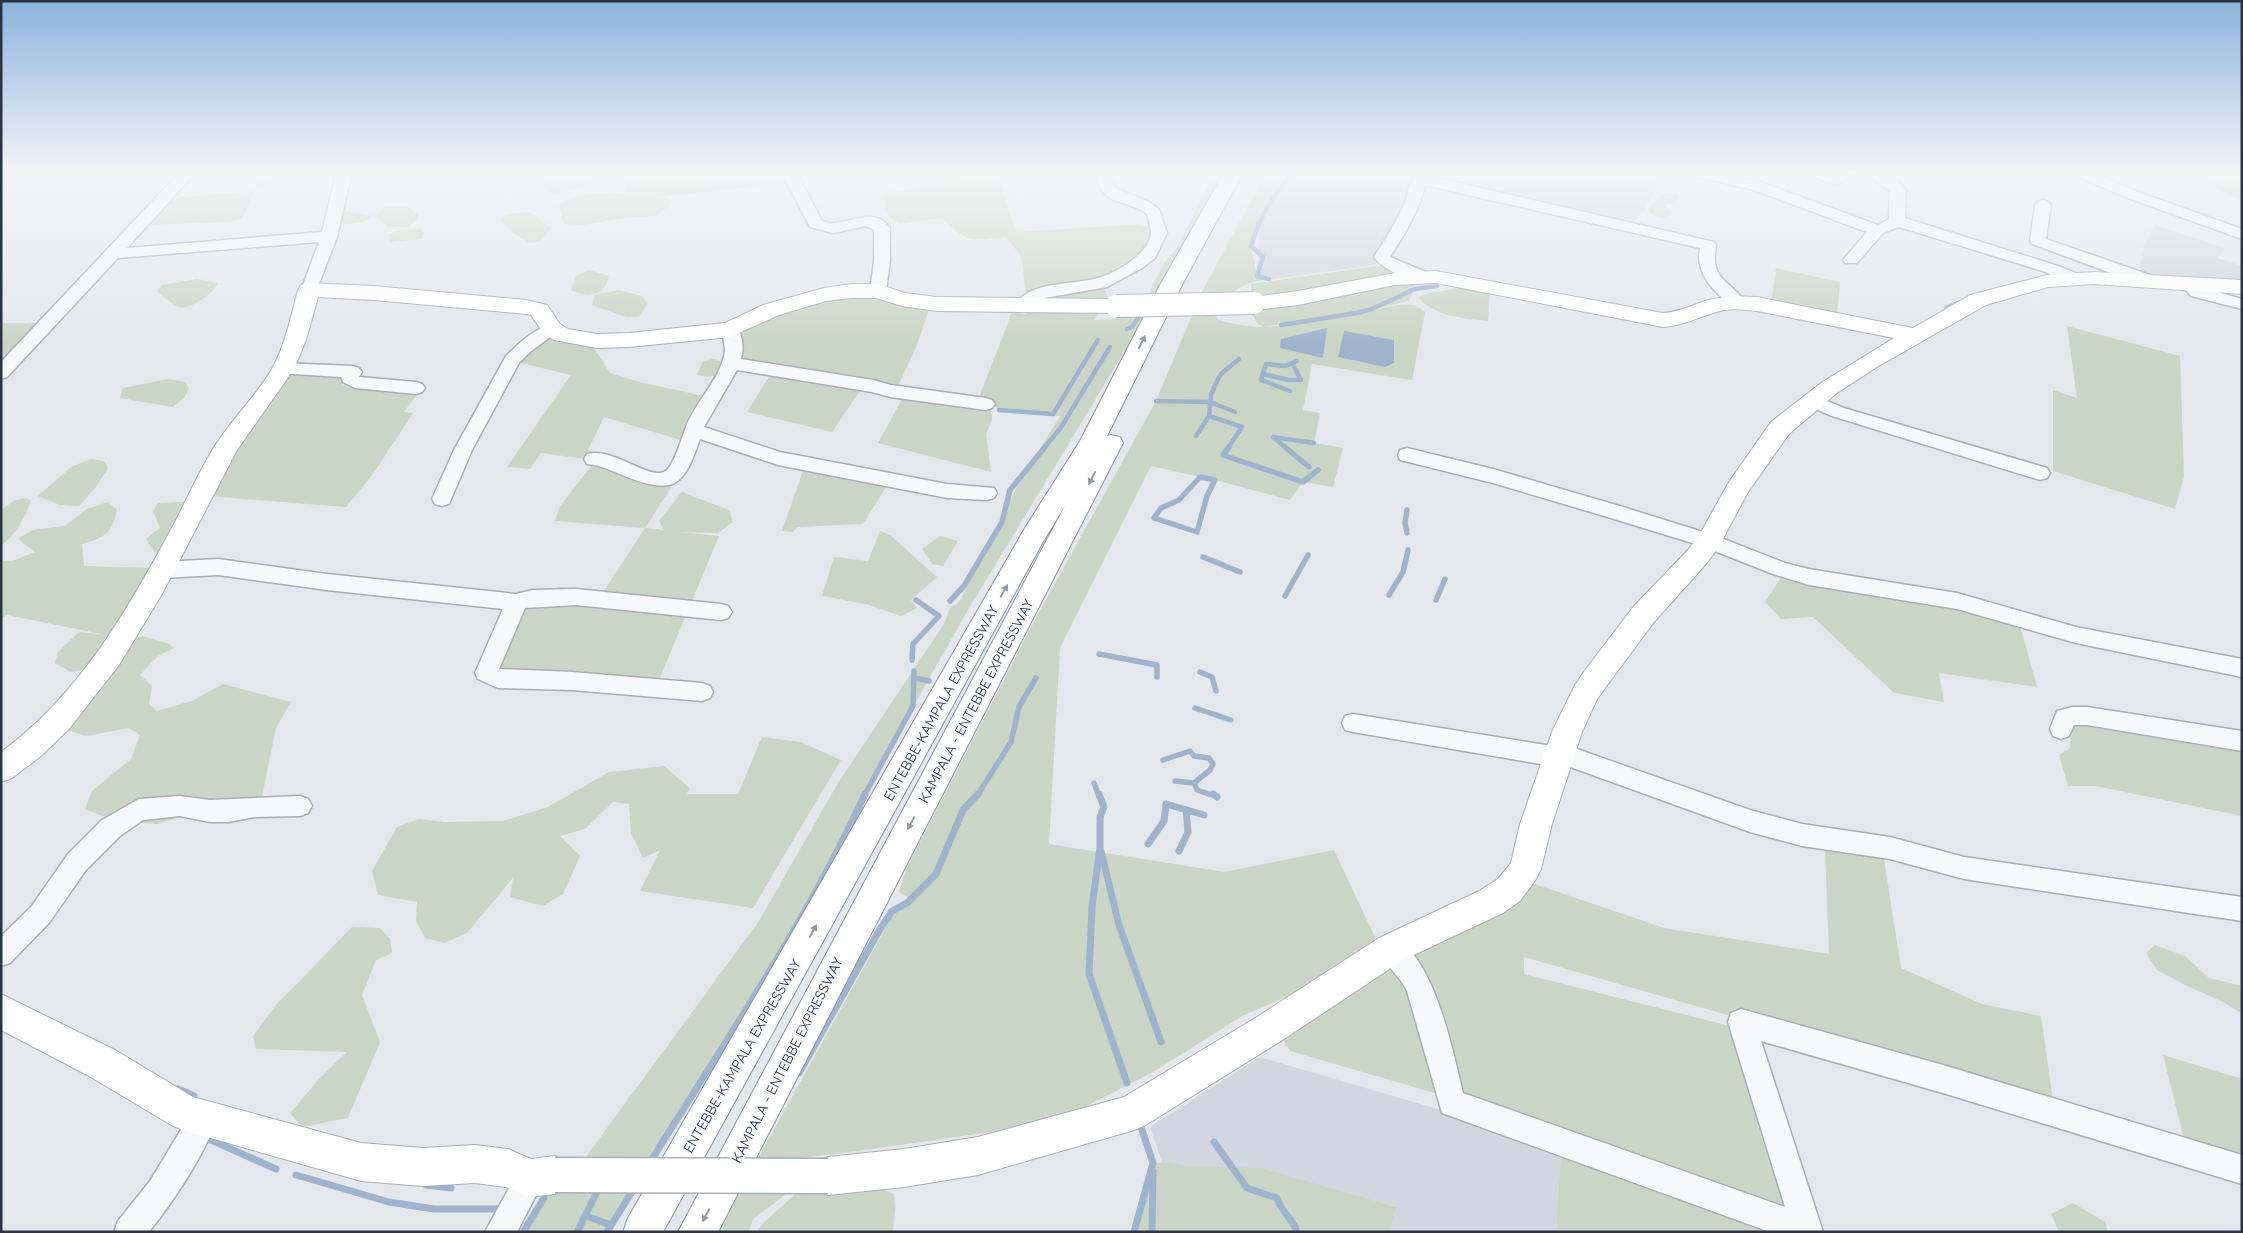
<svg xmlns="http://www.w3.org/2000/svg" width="2243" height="1233" font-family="Quicksand,sans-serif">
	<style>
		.built { fill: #d2d6de }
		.green { fill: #c9d6c5 }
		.water { fill: #9fb4cc }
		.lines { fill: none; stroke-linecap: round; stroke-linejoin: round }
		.stream-far2 { stroke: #9fb4cc; stroke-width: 4.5 }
		.stream-far1 { stroke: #9fb4cc; stroke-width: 5.5 }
		.stream { stroke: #9fb4cc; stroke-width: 7 }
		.street-casing { stroke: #a9aeb7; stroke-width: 3 }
		.secondary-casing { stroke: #a9aeb7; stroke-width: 2 }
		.highway-casing { stroke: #8b94a3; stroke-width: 2 }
		.street { fill: #f7f8fa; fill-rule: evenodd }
		.secondary { fill: #fff; fill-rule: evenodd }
		.highway { fill: #fff; fill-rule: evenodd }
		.secondary-bridge-far1-casing { stroke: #a9aeb7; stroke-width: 24; stroke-linecap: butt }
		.secondary-bridge-casing { stroke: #a9aeb7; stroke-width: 37; stroke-linecap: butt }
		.secondary-bridge-far1 { stroke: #fff; stroke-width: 22 }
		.secondary-bridge { stroke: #fff; stroke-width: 34 }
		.oneway { fill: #959aa2 }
		.labels { text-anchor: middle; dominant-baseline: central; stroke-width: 4; stroke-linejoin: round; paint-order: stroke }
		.street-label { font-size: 14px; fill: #2b3445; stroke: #f4f6f9 }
	</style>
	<rect width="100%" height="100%" fill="#e4e7ec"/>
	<g class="built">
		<path d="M1294,171H1647L1657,174L1661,171H1677L1671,182L1661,179L1644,211L1631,225L1426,180L1378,253L1376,265L1272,279L1257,276L1260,218Z"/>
		<path d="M2155,225L2225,248L2217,258L2242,266V284L2139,275L2144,244Z"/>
		<path d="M1260,1057L1451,1113L1561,1152L1556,1232H1389L1395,1206L1162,1162L1150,1127Z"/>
	</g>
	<g class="green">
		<path d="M254,171H307L308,175L300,182L280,180L256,189L258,183L247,182L248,177Z"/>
		<path d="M554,171H612V175L601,181L580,188L551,194L542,186Z"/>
		<path d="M626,171H782L787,183L659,197L671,200L668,207L656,216L624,218L584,225L564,224L559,205C572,193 609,192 627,193Z"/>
		<path d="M1216,171H1231L1152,302L1146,301L1163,264L1176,249Z"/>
		<path d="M1267,171H1287L1260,218L1251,246L1257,276L1269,279C1248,283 1240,284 1226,300L1198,299Z"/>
		<path d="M2185,171H2242V202Z"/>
		<path d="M1000,174L1003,193L1016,232L1141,224L1154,230L1144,254L1119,270L1095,280L1026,292L1021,256L1006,237C970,240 969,245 942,218L899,224L886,213L884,193L977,179V175Z"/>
		<path d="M255,191L242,218L231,222L146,225L172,198Z"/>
		<path d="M1667,192L1679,195V199L1666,205L1670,214L1662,219L1650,213L1649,209L1653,202Z"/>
		<path d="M407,206L418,215L417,220L408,227H388L375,216L387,207Z"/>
		<path d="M347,211L372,216C365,224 354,224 344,224L341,214Z"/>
		<path d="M530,212L551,228L541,241L530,243L514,234L499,219L506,214Z"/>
		<path d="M419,229L424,233L421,239L390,242L389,234L396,231Z"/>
		<path d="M1376,266L1396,269L1397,273L1290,295L1252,299L1251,284Z"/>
		<path d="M1776,268L1840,282L1837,316L1771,303Z"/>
		<path d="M589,270L609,276C604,297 588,298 571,290L576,276Z"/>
		<path d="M197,279L218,283C213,294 189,312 176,306C170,302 163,296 157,292L162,285Z"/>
		<path d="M1393,284H1415L1409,301L1365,311C1386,311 1408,296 1425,312L1412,380L1312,364L1303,410L1320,413L1314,443L1343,448L1333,487L1303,482L1290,500L1219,481L1151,466L1060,648L1049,844L1224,872L1334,850L1381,950L1325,980L1244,1015L1153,1072L1073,1113L991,1132L836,1154L756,1162L889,922L892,911L912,899L899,892L906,869L1038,614L1156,401L1195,308H1214L1217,319C1245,329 1274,329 1302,321L1264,327L1257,323L1249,308Z"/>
		<path d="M1104,287L1109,301L1031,300Z"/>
		<path d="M1466,287L1490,291L1488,321C1464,318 1434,317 1418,297L1430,293Z"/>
		<path d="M619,290L642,296L647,304L639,317H626L592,305L595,295Z"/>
		<path d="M868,294L929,309L917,345L898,386L866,382L832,432L747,412L775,367L735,361V330L829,298Z"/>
		<path d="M1026,310H1100L1094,320L1113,319L1149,311L968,610L870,783L849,829L782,949L650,1162L585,1158L759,921L838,783L944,624L950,608L960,601L1018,485L1060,416L999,410L980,395L1012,312L1026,314Z"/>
		<path d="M1,323H43L1,367Z"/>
		<path d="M2067,326L2180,356L2184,477L2175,509L2053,471V390L2077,398Z"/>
		<path d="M549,335L592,345L610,373L639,382L704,396L684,441L604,417L588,450L592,452L585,459L541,453L530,469L507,467L571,375L513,361Z"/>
		<path d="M714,359L726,364L719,375L708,377L697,375L703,361Z"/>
		<path d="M288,371L349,373L343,385L407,388L419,392L404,412L413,413L373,474L346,507L207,496Z"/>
		<path d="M168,379L185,382L189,388L184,398L173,407L120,398L123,388Z"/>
		<path d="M908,388L971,396L991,411L992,420L986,434L991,472L878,443Z"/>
		<path d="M91,459L104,461L108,468L96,487L79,506L60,505L38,496L71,467Z"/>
		<path d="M596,460L674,483L645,528L555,521L560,506Z"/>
		<path d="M805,465L889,482L863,524L797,527L793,532L782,531Z"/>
		<path d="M682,492L729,510L733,522L718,533L681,532L719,536L652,697L488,683L508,597L560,587L604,591L645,528L664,530L659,521Z"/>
		<path d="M26,498L31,500C26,517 15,535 1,546V510L15,500Z"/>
		<path d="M201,501L203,517L184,523L169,554L154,552L146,539L160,528L153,511L158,503Z"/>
		<path d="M108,502L117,510C111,535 105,537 82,544L84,566L158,568L99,667L70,672L55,663L58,652L79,632L106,635L7,615L1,619V561H12L35,552L18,539L32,530L65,526L87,509Z"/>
		<path d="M880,531L890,535L937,577L911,600L917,608L901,616L866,604L822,596L834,557L868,561Z"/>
		<path d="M940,536L958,541L943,566L932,564L922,549Z"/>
		<path d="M1784,573L1884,588L2019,622L2037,687L1939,673L1944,702L1894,693L1813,617L1781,619L1765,602Z"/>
		<path d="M143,636L169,644L174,648L158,656L140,675L152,686L149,704L157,711L192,701L223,684L291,702L276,728L261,801L216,807L157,824L112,820L85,809L92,791L131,759L140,735L128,728L86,736L61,728L130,640Z"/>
		<path d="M2078,723L2242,744V816L2096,786H2068L2059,755L2070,748L2071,729Z"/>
		<path d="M762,737L801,742L841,760L753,908L640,891L660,850L643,858L631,833L629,804L613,802L585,829L560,836L580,856L563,894L543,906L510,897L513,878L467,933L445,943L425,938L416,921L417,902L378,895L372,871L397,827L419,819L444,822L503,821L548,807L609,772L664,766L690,788L687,794H738Z"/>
		<path d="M1825,847L1883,853L1901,968L1982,1004L2041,1016L2054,1108L1524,957V974L1730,1026L1799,1221L1464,1098L1407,951L1526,881L1664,928L1829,954Z"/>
		<path d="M352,927L380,928L390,939L392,953L376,960L362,995L380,1042L348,1118L302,1127L290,1113L319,1079L347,1052L256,1049L253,1036L276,1005Z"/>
		<path d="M2155,945L2185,956L2209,978L2242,986V1014L2225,1003L2185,985L2157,970L2146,953Z"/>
		<path d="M1388,963L1407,976L1445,1096L1290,1051L1281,1036Z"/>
		<path d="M2163,1055L2242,1079V1167L2187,1151Z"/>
		<path d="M1561,1152L1790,1232H1556Z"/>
		<path d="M1167,1162L1186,1166L1260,1168L1396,1207L1389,1232H1134L1153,1163Z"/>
		<path d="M566,1186L633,1190L607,1232H523L544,1198Z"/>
		<path d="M735,1190H792L754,1218L748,1232H711Z"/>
		<path d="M800,1190H882L894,1194L895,1211L893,1232H758L761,1225Z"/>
		<path d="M2073,1203L2105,1222L2108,1232H2059L2051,1214Z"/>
	</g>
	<g class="water">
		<path d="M1327,328L1323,358L1280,348L1281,339Z"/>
		<path d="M1344,331L1394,340V363L1385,367L1338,357Z"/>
	</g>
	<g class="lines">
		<g class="stream-far2">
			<path d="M1269,279L1257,276L1263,257L1251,246C1261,214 1272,196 1294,171"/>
			<path d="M1946,308L1958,303"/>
			<path d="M1281,325L1357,313L1372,309L1415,289L1437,286"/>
			<path d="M1127,329L1132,327L1142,312"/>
			<path d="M1263,374L1289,380H1301L1292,363"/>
			<path d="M1290,391L1261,380L1266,364L1285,366L1297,361"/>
			<path d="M1156,401L1210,402L1235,412"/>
			<path d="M999,410L1053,414L1098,340"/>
			<path d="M1209,416L1242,427L1228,448"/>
			<path d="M1196,436L1209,416L1211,395L1217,381L1221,374L1239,359"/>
			<path d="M1044,448L1060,429L1110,347"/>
			<path d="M1286,448L1273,437L1314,443"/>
		</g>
		<g class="stream-far1">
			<path d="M1229,447L1223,455L1303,482L1318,470"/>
			<path d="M1285,447L1309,467"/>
			<path d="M1200,477L1215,480L1207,496L1197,532L1154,518L1161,508L1179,500Z"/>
			<path d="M1407,510L1405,523L1407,533"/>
			<path d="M1203,557L1240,572"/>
			<path d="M1389,595L1403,572L1408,550"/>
			<path d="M1285,596L1308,555"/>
			<path d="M1436,600L1445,579"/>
			<path d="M950,601L964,586L1002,522L1010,490L1045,447"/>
			<path d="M1099,654L1157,665V677"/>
			<path d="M912,660L913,644L939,616L916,600"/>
			<path d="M1200,672L1212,677L1216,691"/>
			<path d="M915,678L929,681"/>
			<path d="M1195,708L1231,720"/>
			<path d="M1163,760L1190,751L1194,756L1209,758L1213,764L1210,770L1194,783"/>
			<path d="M1175,781L1194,783L1197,790L1215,796"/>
			<path d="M1094,783L1099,796"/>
			<path d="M864,796L913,706L914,671"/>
			<path d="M977,796L1011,742L1019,707L1036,678"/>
		</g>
		<g class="stream">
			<path d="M1099,794L1104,807L1100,817V847L1092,907L1089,974L1127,1083"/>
			<path d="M1213,794L1217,797"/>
			<path d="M1148,844L1164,821L1166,804L1204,815"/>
			<path d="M1101,851L1119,925L1161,1042"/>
			<path d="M1179,851L1188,832L1186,810"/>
			<path d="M799,1073L879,931L892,911L907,903L936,874L963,810L978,794"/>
			<path d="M178,1089L194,1096"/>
			<path d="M202,1136L276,1169"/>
			<path d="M1214,1142L1247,1188L1277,1198C1282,1213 1292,1217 1297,1232"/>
			<path d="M649,1164C724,1043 806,924 865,794"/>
			<path d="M296,1175L389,1202L434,1209H501"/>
			<path d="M426,1185L451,1188"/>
			<path d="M586,1216L611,1225"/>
			<path d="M523,1232L544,1198"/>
			<path d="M577,1232L596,1194"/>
			<path d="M607,1232L635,1187"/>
			<path d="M1134,1232L1153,1163L1139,1121"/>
			<path d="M1152,1232L1153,1171"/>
		</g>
		<g class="street-casing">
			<g id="street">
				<path d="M181,171H197L127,248L322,232L337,171H352L337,237L315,294H303L301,290L319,242L118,258L7,377L1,379V362Z"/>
				<path d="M781,171H796L822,221C843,230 873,203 890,228V261L886,291L884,295H872L870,291L874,261V230L866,226L833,233L810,227Z"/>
				<path d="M1098,171H1112L1113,184L1115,188L1147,201L1159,209L1167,233L1155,258L1142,268L1107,287L1039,299L1028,310H1016L1014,306C1029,281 1069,285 1094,279C1113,275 1150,254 1151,233C1151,227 1148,219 1147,214C1126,198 1096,207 1098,171Z"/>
				<path d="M1683,171H1712L1763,183L1878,225L1889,219L1890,191L1861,171C1878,171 1895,175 1906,190L1905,218L2058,266L2078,274L2080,278L2078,282C2067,284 2056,277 2046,272L1899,227L1883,233L1857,263H1845L1843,260L1867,232L1754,190L1685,174Z"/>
				<path d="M1803,171H1826L1835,175L1840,171H1859L1836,185L1805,174Z"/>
				<path d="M2069,171H2090L2138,192L2242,229V239L2128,198L2071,174Z"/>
				<path d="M1429,176L1714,242L1716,245C1710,282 1729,278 1745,302L1743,306H1731C1713,290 1695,274 1700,248L1429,186H1425C1418,212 1405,234 1390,257L1428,273L1430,277L1428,281L1422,282C1406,278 1384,271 1374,257C1385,240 1396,223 1404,205C1408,197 1408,187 1414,179Z"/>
				<path d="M2043,200L2048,202L2051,205L2046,239L2153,276L2155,280L2153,284H2141L2032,244L2030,241L2035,205L2038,202Z"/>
				<path d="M2188,279L2194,280L2203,288L2242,299V309L2191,296L2180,284L2182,280Z"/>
				<path d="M552,324L558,325L561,329L530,352L519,363L472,450L449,504L442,506L435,504L432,499L454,450L506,356C518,344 535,328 552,324Z"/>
				<path d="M730,325L736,326C743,336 744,348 741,359L873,380L891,385L986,398L992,400L995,404L992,408L986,410L890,397L872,392L737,370L704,427L780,452L947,484L994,488L997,493L994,498L987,500L947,498L778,465L700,439C695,452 690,470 679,480C662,496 620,473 602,467C598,465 592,465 587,464L584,459L587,454C613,447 647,479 664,472C674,468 682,436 686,427C695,403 715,385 723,360C727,349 724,341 721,330L724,326Z"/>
				<path d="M282,363L353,366L359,368L362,372L359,377L416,382L422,384L425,388L422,392L416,394L355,388L343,382L341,377L276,373L273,369L276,365Z"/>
				<path d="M1812,395L1844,408L2047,468L2050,473L2047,478L2040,480L1832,416L1806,405L1803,401L1806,397Z"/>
				<path d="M1407,448L1493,469L1623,507L1716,536L1785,563L1809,569L1957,593L2076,627L2242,659V677L2076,643L1957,609L1809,585L1773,574L1702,546L1611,518L1493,483L1400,460L1398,455L1400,450Z"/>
				<path d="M218,559L327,574L516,594L533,590L576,589L721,604L728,606L732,612L728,618L721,620L576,605L525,608L499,669L572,672L702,683L710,686L713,692L710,698L702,701L572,690L498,688L478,679L475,673L503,609L327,590L218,575L162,578L155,575L152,570L155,565L162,562Z"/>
				<path d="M2072,707H2087L2242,731V751L2087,725H2074L2069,736L2061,739L2053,736L2050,729L2057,711Z"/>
				<path d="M1353,714L1552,746L1560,743L1750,810L1802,824L1890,837L1964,857L2242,897V921L1964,879L1890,859L1802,846L1750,832L1565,765L1558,767L1353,732L1345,730L1342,723L1345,716Z"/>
				<path d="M180,796L210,800L300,796L308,799L312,806L308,813L300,816L255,817L228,822H210L180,816L143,820L120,836L86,870L49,923L10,963L1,966V936L31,907L68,854L102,820L139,799Z"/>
				<path d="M1391,937C1434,953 1453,1052 1463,1093L1785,1207L1728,1022L1731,1013L1741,1009L1943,1065L2242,1155V1184L1943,1093L1761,1041L1823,1232H1770L1442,1113L1407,991C1399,975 1385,965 1378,949L1382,940Z"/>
				<path d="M204,1104L214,1108L218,1118C202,1158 176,1198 149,1232H114L118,1221L150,1181L194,1108Z"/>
				<path d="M530,1163L540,1168L545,1178L517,1232H485L520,1168Z"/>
			</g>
		</g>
		<g class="secondary-casing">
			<g id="secondary">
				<path d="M1436,271L1663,313C1679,312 1691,306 1705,301C1723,296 1739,296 1757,297L1913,328L1970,295L2047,275L2094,272L2242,280V294L2094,284L2048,287L1986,305L1877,367L1837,393L1789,434L1748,492L1718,548L1706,564L1654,622L1597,699L1582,732L1552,824L1541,869L1536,879L1520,901L1503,913L1403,960L1281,1041L1144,1126L1131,1131L978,1175L904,1187L828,1195L815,1189L809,1176L815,1163L828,1157L904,1149L978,1137L1124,1097L1257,1017L1379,938L1479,891L1498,879L1511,863L1520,824L1552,732L1575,685L1586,669L1634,606L1688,550L1700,534L1729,482L1771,422L1821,383L1894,338L1757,311C1746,310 1736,308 1725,310C1703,314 1686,326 1663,327L1436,283L1395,285L1298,305L1254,310L1246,308L1243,303L1246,298L1298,291L1395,273Z"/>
				<path d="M309,283L374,286L526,300L547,305L560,324L568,329L597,334L629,333L725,323L763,305L824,288L851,284H878L905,293L937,297L1116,299L1124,301L1127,306L1124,311L1116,313L937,311L902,306L876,298H851L826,301L779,315L730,337L629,347L597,348L554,340L544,334L531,315L526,314L374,300L318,297L306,340L294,369L237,450L162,594L119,665L69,729L41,756L12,778L1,782V752C80,695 130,606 175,522C187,499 197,476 210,454C227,424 254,399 272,369C285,345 291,316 298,290L301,285Z"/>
				<path d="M1,994L115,1050L193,1097L361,1143L423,1148L475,1145L508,1149L531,1159L555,1156L568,1162L574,1175L568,1188L555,1194L530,1197L506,1187L475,1183L423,1186L361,1181L186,1131L173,1126L89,1076L1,1030Z"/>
			</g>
		</g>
		<g class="highway-casing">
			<path id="highway" d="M1225,171H1244L1182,285L1107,436L1111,435L1120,437L1123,443L718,1232H678L1066,504L1044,540L663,1232H623L628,1218L1025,528L1080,441L1160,285Z"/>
		</g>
		<use href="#street" class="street"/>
		<use href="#secondary" class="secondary"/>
		<use href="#highway" class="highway"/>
		<g class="secondary-bridge-far1-casing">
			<path id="secondary-bridge-far1" d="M1116,306L1254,303"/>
		</g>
		<g class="secondary-bridge-casing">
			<path id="secondary-bridge" d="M555,1175L828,1176"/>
		</g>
		<use href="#secondary-bridge-far1" class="secondary-bridge-far1"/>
		<use href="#secondary-bridge" class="secondary-bridge"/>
	</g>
	<defs><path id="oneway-solid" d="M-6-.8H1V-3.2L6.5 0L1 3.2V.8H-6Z" transform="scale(1.25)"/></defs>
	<g class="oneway">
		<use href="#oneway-solid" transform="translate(1142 342) rotate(-63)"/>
		<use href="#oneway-solid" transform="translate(1092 478) rotate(117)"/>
		<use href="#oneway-solid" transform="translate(1004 591) rotate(-61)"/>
		<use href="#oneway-solid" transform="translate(911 823) rotate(118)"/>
		<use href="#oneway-solid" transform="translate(813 931) rotate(-61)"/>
		<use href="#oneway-solid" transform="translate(706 1215) rotate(118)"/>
	</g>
	<linearGradient id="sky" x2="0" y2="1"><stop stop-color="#8bb4dd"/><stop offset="0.5" stop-color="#f3f4f6"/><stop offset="1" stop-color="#f3f4f6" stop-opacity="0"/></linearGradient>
	<rect width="2243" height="344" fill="url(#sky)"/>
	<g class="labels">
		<g class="street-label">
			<text transform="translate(976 701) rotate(-62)">KAMPALA - ENTEBBE EXPRESSWAY</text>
			<text transform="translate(941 703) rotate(-61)">ENTEBBE-KAMPALA EXPRESSWAY</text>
			<text transform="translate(742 1056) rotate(-60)">ENTEBBE-KAMPALA EXPRESSWAY</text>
			<text transform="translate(787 1060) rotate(-63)">KAMPALA - ENTEBBE EXPRESSWAY</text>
		</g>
	</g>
	<rect width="2243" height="1233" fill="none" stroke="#2b3445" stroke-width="5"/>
</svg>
